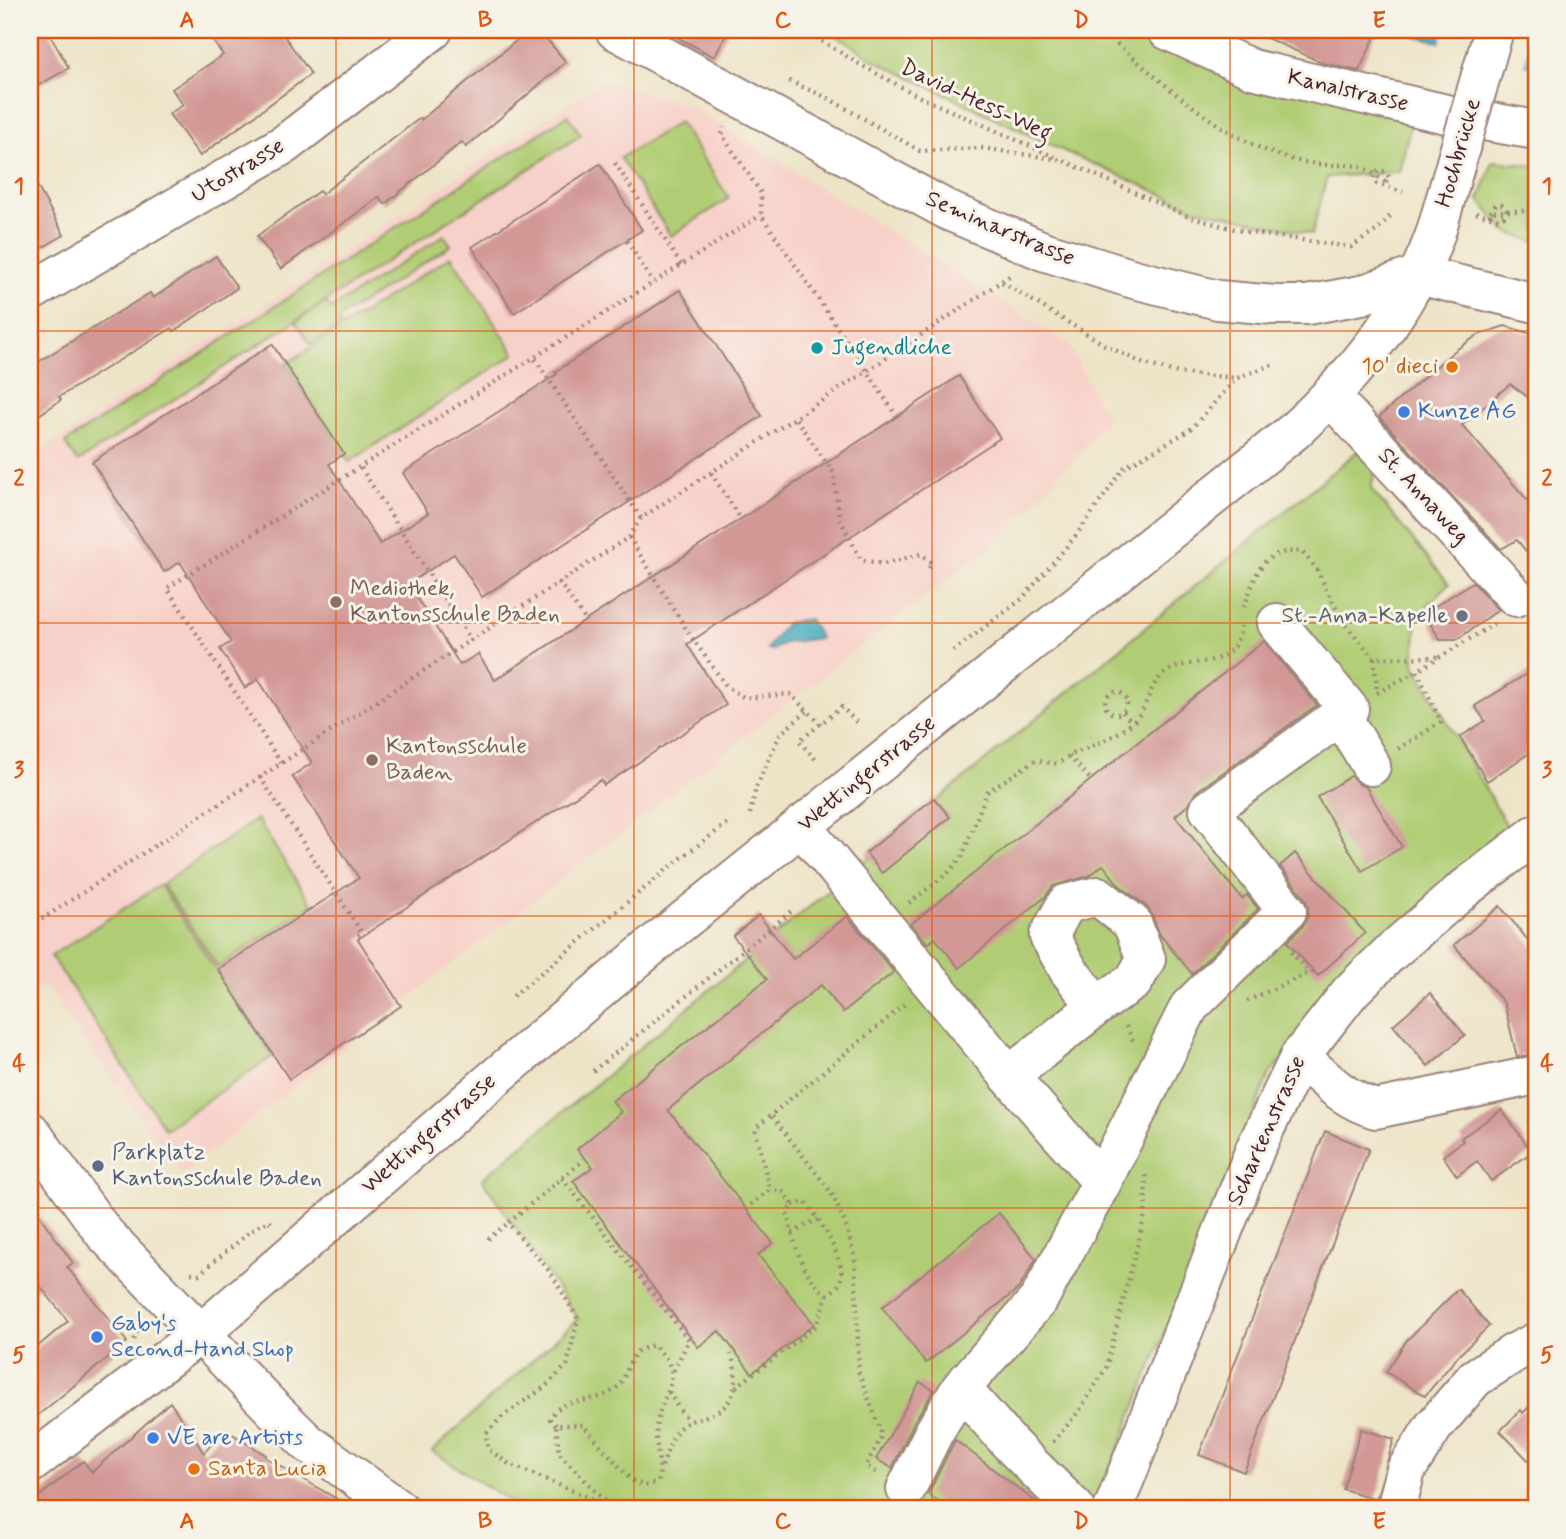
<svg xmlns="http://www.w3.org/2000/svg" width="1566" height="1539" font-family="Mynerve,sans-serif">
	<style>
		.built { fill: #f7d1c9 }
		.green { fill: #b0cd74; stroke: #7d7650; stroke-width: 2 }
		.water { fill: #3daabd; stroke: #446474; stroke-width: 2 }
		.pier { fill: #ede4c7 }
		.building { fill: #d29896 }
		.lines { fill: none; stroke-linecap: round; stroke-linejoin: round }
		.minor-casing { stroke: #9c8279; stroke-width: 42 }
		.major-casing { stroke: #9c8279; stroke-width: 42 }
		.path { stroke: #9c8279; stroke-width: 4.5; stroke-dasharray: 2 5; stroke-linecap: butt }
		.minor { stroke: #fff; stroke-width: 38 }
		.major { stroke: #fff; stroke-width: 38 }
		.major-bridge-casing { stroke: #9c8279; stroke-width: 42; stroke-linecap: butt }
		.path-bridge { stroke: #9c8279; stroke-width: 4.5; stroke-dasharray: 2 5; stroke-linecap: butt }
		.major-bridge { stroke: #fff; stroke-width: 38 }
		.grid { fill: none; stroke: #e0560e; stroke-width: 2; stroke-opacity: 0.55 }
		.culture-dot { fill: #0f9aa8; stroke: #f7f3e8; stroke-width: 2.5 }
		.food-dot { fill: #e8710a; stroke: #f7f3e8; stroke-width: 2.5 }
		.shop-dot { fill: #3f7fe0; stroke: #f7f3e8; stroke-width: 2.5 }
		.education-dot { fill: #8d6e63; stroke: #f7f3e8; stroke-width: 2.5 }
		.worship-dot { fill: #6b7280; stroke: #f7f3e8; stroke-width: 2.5 }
		.service-dot { fill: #5c6f8a; stroke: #f7f3e8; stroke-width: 2.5 }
		.labels { text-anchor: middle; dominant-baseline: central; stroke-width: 6; stroke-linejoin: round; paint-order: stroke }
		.street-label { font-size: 23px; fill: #4a1f2b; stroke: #f7f3e8 }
		.culture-label { font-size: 23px; fill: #0d838f; stroke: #f7f3e8; text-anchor: start }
		.food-label { font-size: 23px; fill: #c56008; stroke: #f7f3e8; text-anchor: end }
		.shop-label { font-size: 23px; fill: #366cbe; stroke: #f7f3e8; text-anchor: start }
		.education-label { font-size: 23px; fill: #785e54; stroke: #f7f3e8; text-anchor: start }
		.worship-label { font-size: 23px; fill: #5b616d; stroke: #f7f3e8; text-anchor: end }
		.service-label { font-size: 23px; fill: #4e5e75; stroke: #f7f3e8; text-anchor: start }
		.neatline { fill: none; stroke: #e0560e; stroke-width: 2.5 }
		.grid-label { font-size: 23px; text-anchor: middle; font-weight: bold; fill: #e0560e }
	</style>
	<rect width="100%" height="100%" fill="#f7f3e8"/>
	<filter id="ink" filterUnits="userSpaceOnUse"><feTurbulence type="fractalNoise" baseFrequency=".0143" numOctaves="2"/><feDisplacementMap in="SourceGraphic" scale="14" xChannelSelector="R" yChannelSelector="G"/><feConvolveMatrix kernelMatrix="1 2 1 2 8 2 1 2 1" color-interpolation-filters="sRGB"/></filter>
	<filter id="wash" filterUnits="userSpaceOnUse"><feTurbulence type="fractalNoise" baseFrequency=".00686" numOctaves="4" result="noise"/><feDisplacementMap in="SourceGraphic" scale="28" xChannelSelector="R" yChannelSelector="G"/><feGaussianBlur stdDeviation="1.57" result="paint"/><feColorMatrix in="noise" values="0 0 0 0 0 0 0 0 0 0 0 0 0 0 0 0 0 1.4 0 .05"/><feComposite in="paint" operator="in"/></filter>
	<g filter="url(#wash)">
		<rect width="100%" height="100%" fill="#ede4c7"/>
		<path class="built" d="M604,80L694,108L1069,344L1108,420L1008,532L182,1174L47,988H30V459Z"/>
		<g class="green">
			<path d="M828,30H1193L1241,50L1418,95L1399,172L1327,177L1312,234L1193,208L1064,151L876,61Z"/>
			<path d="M568,115L581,135L78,462L65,443Z"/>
			<path d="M679,122L729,198L671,236L620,158Z"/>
			<path d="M1493,161L1536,166V242L1506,232L1479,200Z"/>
			<path d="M444,235L451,245L338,319L341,324L311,344L296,322L326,302L331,309Z"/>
			<path d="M451,256L515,354L349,462L286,364Z"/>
			<path d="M1359,450L1375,470L1371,489L1449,584L1417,616L1414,664L1511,833L1377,943L1269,1075L1094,1509H522L432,1451L578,1319L482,1179Z"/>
			<path d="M257,819L312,905L218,967L162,884Z"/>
			<path d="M160,885L273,1056L165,1129L51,956Z"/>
		</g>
		<g class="water">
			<path d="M1403,30H1536V67L1417,36Z"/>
			<path d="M809,619L820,638L784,643L773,650L767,649L786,623Z"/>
		</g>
		<path class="pier" d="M1444,30H1534L1523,68L1440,45Z"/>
		<g id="blocks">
			<g class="building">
				<path d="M30,30H47L69,68L30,90Z"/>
				<path d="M205,30H280L311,74L200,156L169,114L183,105L172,89L223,55Z"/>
				<path d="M529,30H539L566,62L466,147L462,142L385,204L379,197L281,269L257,236L319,191L322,194L420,118L421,120Z"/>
				<path d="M664,30H729L714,57Z"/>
				<path d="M1249,30H1378L1359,71L1323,63Z"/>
				<path d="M600,164L642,230L514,313L472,247Z"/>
				<path d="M30,173L64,235L30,255Z"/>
				<path d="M216,256L237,288L174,331L172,328L59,397L61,400L30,421V367L150,293L153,298Z"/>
				<path d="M680,290L762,416L482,597L454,554L408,584L460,665L478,654L495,680L959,376L1000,438L687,644L726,705L604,785L601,780L358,939L401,1006L289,1079L218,969L359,878L292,776L312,763L258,679L245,688L220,649L231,642L180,562L164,572L92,462L272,344L344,454L329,464L380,544L428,513L403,473L557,374L555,372Z"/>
				<path d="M1505,326L1536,335V403L1510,384L1462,425L1536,510V563L1517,540L1501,549L1379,417L1453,352L1478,335Z"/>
				<path d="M1473,582L1498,610L1458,639H1440L1431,625L1434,607Z"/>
				<path d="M1264,641L1317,705L1196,792L1188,805L1175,816L1242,899L1247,895L1258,909L1192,974L1160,935L1152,915L1146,906L1119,885L1103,865L1089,876L1053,886L1045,897L959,968L935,938L928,944L911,924Z"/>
				<path d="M1536,668V749L1487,781L1460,737L1485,721L1475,706Z"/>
				<path d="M1351,776L1360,785L1366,787L1402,847L1362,871L1317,797Z"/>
				<path d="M934,798L950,817L882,873L866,853Z"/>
				<path d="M1295,853L1365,933L1318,976L1287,942L1302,927L1308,917V907L1305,898L1280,866Z"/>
				<path d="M1500,906L1536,950V1054L1517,1057L1504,1003L1454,945Z"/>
				<path d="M759,915L793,959L847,916L894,972L843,1012L821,985L668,1110L773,1243L758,1255L814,1324L752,1373L719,1331L698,1347L573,1181L593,1167L577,1149L621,1112L612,1101L767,979L733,936Z"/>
				<path d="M1430,993L1465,1035L1428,1066L1393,1025Z"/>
				<path d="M1502,1110L1532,1152L1491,1181L1477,1161L1457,1176L1443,1156L1463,1141L1461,1138Z"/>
				<path d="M1325,1131L1369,1149L1244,1472L1199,1455Z"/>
				<path d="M30,1202L73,1263L67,1267L127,1342L30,1422V1353L68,1321L40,1286L30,1293Z"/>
				<path d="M999,1213L1036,1259L1019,1288L926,1363L882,1307Z"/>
				<path d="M1458,1289L1489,1326L1458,1356L1425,1396L1386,1372L1407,1340Z"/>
				<path d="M920,1382L934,1390L914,1422L892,1468L876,1459Z"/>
				<path d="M1536,1400V1468L1500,1431L1521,1410L1523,1413Z"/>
				<path d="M170,1402L204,1453L224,1429L266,1455L265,1457L354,1509H30V1504L83,1461L92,1472Z"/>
				<path d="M1361,1429L1394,1439L1376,1499L1343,1489Z"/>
				<path d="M955,1440L1045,1509H948L928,1494Z"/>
			</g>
		</g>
	</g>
	<g filter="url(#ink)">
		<use href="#blocks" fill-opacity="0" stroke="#9c8279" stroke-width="2"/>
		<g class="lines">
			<g class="minor-casing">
				<g id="minor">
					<path d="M1167,30L1252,69L1455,116L1536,130"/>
					<path d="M30,292L285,144L433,30"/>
					<path d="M1330,396L1516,597"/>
					<path d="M1277,623L1349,709L1341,715"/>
					<path d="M801,826L1009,1076L1102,1182L1039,1299L961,1388L1012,1446L1076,1509"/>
					<path d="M1300,1056C1324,1078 1344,1100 1376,1109L1536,1075"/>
					<path d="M1009,1076L1097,1006L1134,981L1146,959L1132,923L1098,896L1066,904L1049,936L1069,971L1097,1006"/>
					<path d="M30,1131L104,1233L273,1409L308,1443L399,1509"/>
					<path d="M1102,1182L1189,1007L1287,911L1209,810L1341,715L1371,766"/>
					<path d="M906,1489L934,1432L961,1388"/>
					<path d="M1113,1509L1256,1147L1300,1056L1351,991L1391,952L1464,889L1536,834"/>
					<path d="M1396,1509L1406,1470L1434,1426L1475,1378L1514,1353L1536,1342"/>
				</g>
			</g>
			<g class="major-casing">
				<g id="major">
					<path d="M615,30L951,212L1043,251L1134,279L1218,300L1274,305H1307L1361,295L1418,275"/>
					<path d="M1418,275L1536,303"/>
					<path d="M30,1464L201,1333L491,1081L658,941L1293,432C1354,376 1409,310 1436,232"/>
				</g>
			</g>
			<g class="path">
				<path d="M804,30L859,64L922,98L1055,157"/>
				<path d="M1101,30C1146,68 1198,117 1250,143C1270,153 1295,162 1317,164C1354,168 1354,157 1386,183L1384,185"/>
				<path d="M789,81L828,98L920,151L981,148L1062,160L1192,218L1246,232L1351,247L1376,231L1390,216"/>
				<path d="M615,163L682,266"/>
				<path d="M1490,216L1491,212L1536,210"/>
				<path d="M627,241L653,283"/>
				<path d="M1002,282L1105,345L1142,363L1178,373L1237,378L1272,365"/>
				<path d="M535,359L641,518"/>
				<path d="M897,417L867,371L1011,275"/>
				<path d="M796,419L833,472L840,519L861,560L884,564L921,554L932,563L928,570"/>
				<path d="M361,468L471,640"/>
				<path d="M711,473L741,519"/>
				<path d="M629,537L688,632L727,687L745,698L790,694L821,724"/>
				<path d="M559,582L586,621"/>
				<path d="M1244,607C1257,574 1260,548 1302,552L1316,568L1343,622L1374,658L1441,657"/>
				<path d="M953,651L1022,599L1074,538L1125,467L1190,430L1237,378"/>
				<path d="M1374,658L1377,688"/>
				<circle cx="1116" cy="703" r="11"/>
				<path d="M1377,693L1417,671"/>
				<path d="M1123,712L1132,723"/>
				<path d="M1398,749L1441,722L1417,671L1494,624"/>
				<path d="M1069,756L1091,780"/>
				<path d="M815,759L799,741L842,707L858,724"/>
				<path d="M281,763L167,588L761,215"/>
				<path d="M260,777L362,933L357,936"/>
				<path d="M750,814L756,788L780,734L809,710"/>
				<path d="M909,903L949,872L962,857L987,792L1036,760C1042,761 1051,764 1057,763C1062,762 1067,757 1071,755C1091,746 1128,733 1140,714C1149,700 1150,684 1165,673C1191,654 1235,674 1241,626"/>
				<path d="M30,927L629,537L641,518L867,371L761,215V193L722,135L724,127"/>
				<path d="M1291,952L1309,973"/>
				<path d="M513,996L685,855L729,822"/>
				<path d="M1247,1001L1313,971"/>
				<path d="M1126,1026L1134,1043"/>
				<path d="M593,1071L792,911"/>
				<path d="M580,1163L508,1223L551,1273L578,1319L567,1365L545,1387L504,1415L486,1433L488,1449L509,1464L616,1509"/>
				<path d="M562,1178L689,1340L672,1374"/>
				<path d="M751,1205L770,1190L755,1129L771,1115"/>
				<path d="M793,1205L805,1202C818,1215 845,1261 841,1278C840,1287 833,1290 827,1295"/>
				<path d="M792,1233L818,1219"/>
				<path d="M488,1239L508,1223"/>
				<path d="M191,1273L199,1274L251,1231L269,1220L271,1223"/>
				<path d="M134,1340L139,1328V1318"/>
				<path d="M736,1387L816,1326L827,1295C802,1277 793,1240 787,1212L793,1205L783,1192L770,1190"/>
				<path d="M669,1392L679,1409L689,1421"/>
				<path d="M556,1425L550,1419C561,1395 592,1406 614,1390C626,1382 627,1362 637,1352C641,1349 649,1347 653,1345C689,1377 663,1388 657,1423C653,1444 663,1462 658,1482L645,1486L631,1480L583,1425H556L559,1453L606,1502"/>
				<path d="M1053,1442L1080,1410L1106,1368L1145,1215L1146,1175"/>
				<path d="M662,1466C667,1456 670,1440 677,1431C685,1420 700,1419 712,1414C738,1404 739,1377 731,1354"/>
				<path d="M876,1472L866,1466L882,1435L859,1373L855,1257L845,1223L831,1192L771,1115L905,1004"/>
			</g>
			<use href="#minor" class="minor"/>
			<use href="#major" class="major"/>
			<g class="major-bridge-casing">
				<path id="major-bridge" d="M1436,232L1494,30"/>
			</g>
			<g class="path-bridge">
				<path d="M1386,183L1389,177L1386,172L1380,170L1375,173L1374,179L1377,184L1403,192"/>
				<path d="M1476,213L1499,219L1504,216L1506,210L1502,205L1496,204L1491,212"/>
			</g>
			<use href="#major-bridge" class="major-bridge"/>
		</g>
	</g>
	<path class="grid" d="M336,30V1509M634,30V1509M932,30V1509M1230,30V1509M30,331H1536M30,623H1536M30,916H1536M30,1208H1536"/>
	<circle class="culture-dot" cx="817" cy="348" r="7"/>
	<g class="food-dot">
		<circle cx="1452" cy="367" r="7"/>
		<circle cx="194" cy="1469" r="7"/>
	</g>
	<g class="shop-dot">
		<circle cx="1404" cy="412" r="7"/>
		<circle cx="97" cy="1337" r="7"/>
		<circle cx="153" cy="1438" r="7"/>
	</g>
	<g class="education-dot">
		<circle cx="336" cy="602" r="7"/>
		<circle cx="372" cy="760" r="7"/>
	</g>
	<circle class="worship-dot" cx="1462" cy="616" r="7"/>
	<circle class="service-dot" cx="98" cy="1166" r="7"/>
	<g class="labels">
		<g class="street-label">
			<text transform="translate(1348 91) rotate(13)">Kanalstrasse</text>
			<text transform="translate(976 101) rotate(25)">David-Hess-Weg</text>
			<text transform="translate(1459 153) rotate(-74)">Hochbrücke</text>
			<text transform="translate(238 171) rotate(-31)">Utostrasse</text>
			<text transform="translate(1000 229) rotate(23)">Seminarstrasse</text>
			<text transform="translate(1423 496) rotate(47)">St. Annaweg</text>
			<text transform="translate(867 774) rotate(-39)">Wettingerstrasse</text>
			<text transform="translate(1267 1131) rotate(-66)">Schartenstrasse</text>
			<text transform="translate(429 1134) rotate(-41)">Wettingerstrasse</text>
		</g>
		<g class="culture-label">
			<text x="831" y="348">Jugendliche</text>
		</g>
		<g class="food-label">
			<text x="1438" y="367">10' dieci</text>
			<text x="208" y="1469" text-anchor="start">Santa Lucia</text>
		</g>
		<g class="shop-label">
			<text x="1418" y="412">Kunze AG</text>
			<text x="111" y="1324">Gaby's<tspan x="111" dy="26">Second-Hand Shop</tspan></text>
			<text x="167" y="1438">VE are Artists</text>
		</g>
		<g class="education-label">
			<text x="350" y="589">Mediothek,<tspan x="350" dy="26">Kantonsschule Baden</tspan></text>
			<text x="386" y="747">Kantonsschule<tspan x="386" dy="26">Baden</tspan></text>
		</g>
		<g class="worship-label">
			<text x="1448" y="616">St.-Anna-Kapelle</text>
		</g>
		<g class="service-label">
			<text x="112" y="1153">Parkplatz<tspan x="112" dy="26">Kantonsschule Baden</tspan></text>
		</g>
	</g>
	<rect width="1566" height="1539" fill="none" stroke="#f7f3e8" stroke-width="77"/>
	<rect x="38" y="38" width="1490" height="1462" class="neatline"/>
	<g class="grid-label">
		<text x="187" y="27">A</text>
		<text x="485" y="27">B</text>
		<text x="783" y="27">C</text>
		<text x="1081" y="27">D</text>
		<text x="1379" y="27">E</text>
		<text x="19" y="193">1</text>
		<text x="1547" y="193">1</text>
		<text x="19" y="485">2</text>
		<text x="1547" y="485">2</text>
		<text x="19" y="777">3</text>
		<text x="1547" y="777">3</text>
		<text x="19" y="1070">4</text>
		<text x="1547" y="1070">4</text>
		<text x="19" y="1362">5</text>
		<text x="1547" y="1362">5</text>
		<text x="187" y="1528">A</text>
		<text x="485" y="1528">B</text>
		<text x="783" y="1528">C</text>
		<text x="1081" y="1528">D</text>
		<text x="1379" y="1528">E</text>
	</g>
</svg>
